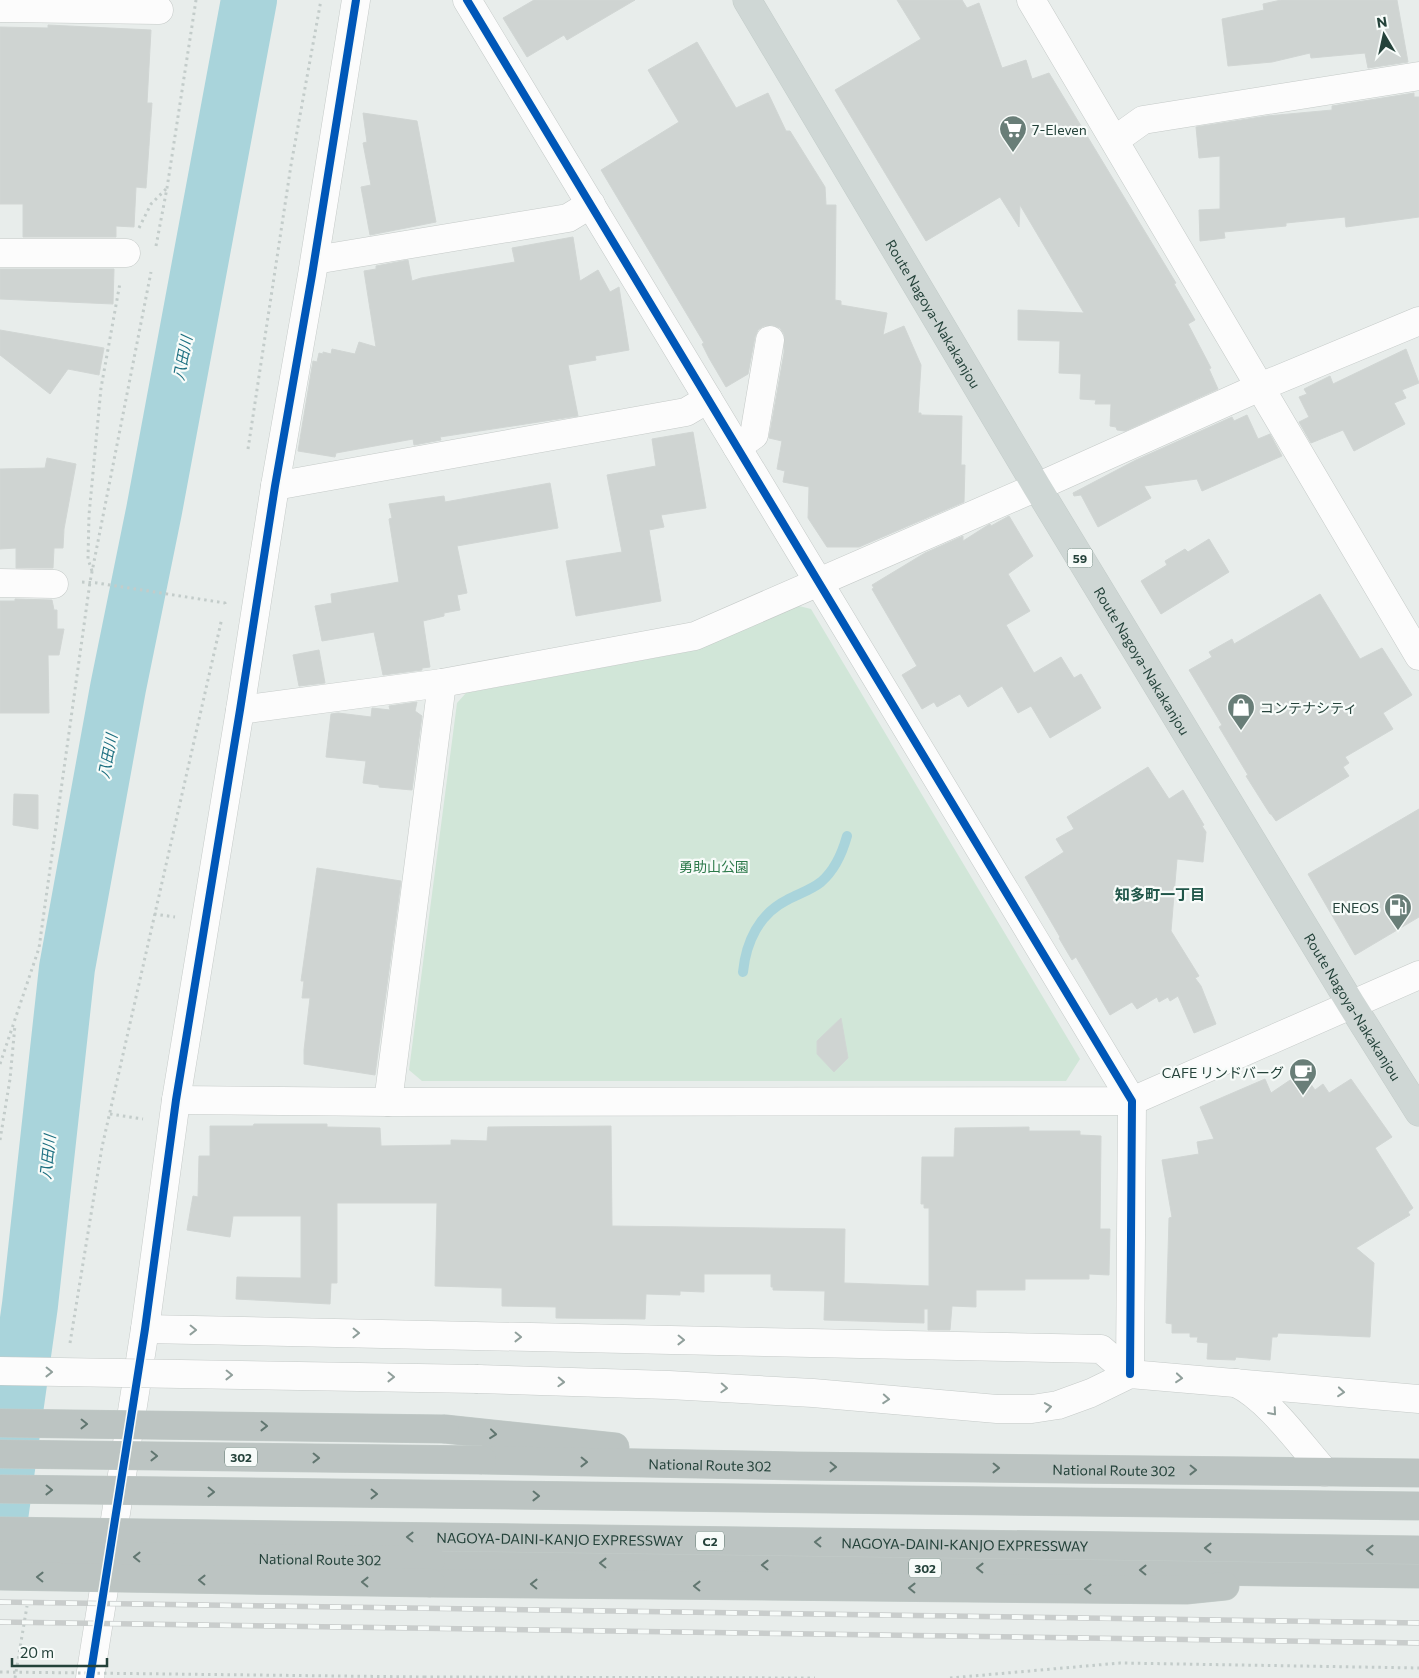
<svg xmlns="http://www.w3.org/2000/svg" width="1419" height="1678" font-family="Commissioner,'Noto Sans JP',sans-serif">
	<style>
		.green { fill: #d1e6d8 }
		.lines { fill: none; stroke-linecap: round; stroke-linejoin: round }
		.stream { stroke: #a9d4db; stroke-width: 10 }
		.river { stroke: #a9d4db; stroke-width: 56 }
		.building { fill: #cfd4d2; stroke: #d1d6d4 }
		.minor-casing { stroke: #c5cac8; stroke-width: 29 }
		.major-casing { stroke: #c3ccc9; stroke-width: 29 }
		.highway-casing { stroke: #c3ccc9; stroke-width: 29 }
		.path { stroke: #c3ccca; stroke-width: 3; stroke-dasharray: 2.5 4; stroke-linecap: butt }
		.minor { stroke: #fcfcfc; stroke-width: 28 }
		.major { stroke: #cfd7d5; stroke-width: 28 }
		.highway { stroke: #bcc4c2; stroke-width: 28 }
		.rail-casing { stroke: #c9cdcc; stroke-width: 5.5 }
		.rail { stroke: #f7fbf9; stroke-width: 4; stroke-dasharray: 11; stroke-linecap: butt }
		.minor-bridge-casing { stroke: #c5cac8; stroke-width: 29; stroke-linecap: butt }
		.highway-bridge-casing { stroke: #c3ccc9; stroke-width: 29; stroke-linecap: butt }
		.path-bridge { stroke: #c3ccca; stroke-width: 3; stroke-dasharray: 2.5 4; stroke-linecap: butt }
		.minor-bridge { stroke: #fcfcfc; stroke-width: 28 }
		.highway-bridge { stroke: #bcc4c2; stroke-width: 28 }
		.cycleway-casing { stroke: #f7fbf9; stroke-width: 11 }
		.cycleway { stroke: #0057b8; stroke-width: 8 }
		.oneway { stroke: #909f9b }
		.oneway2 { stroke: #617670 }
		.labels { text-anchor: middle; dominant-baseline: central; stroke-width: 4.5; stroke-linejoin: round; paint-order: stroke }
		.shield { fill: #f7fbf9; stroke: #637a73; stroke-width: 1 }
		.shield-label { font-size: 12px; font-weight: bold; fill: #24423a }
		.poi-label { font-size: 14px; fill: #24423a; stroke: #f7fbf9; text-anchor: start }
		.street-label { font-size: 14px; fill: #24423a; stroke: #f7fbf9 }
		.park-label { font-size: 14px; fill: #2d7a4b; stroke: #f7fbf9 }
		.water-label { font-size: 15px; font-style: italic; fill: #1c6f80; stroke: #f7fbf9 }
		.neighbourhood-label { font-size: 15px; font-weight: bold; fill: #1f5548; stroke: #f7fbf9 }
	</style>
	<rect width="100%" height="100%" fill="#e8edeb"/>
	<path class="green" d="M795,605L811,609L1080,1059L1066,1081H422L409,1070L457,703L466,693L697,650Z"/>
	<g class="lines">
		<path class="stream" d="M743,972C746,942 759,914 787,900C798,894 811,890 821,882C835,870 842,854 847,836"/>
		<path class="river" d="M0,1518L30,1305L67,968L118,688L154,511L249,0"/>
	</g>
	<g class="building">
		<path d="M534,0H635L567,40L564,35L527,57L503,18Z"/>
		<path d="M897,0H962L967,8L979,3L1002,68L1026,60L1032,79L1049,73L1176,283L1174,284L1195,320L1188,324L1211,368L1209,369L1218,389L1125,431L1117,430L1116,427L1110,426L1111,404H1095L1096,400L1080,399L1081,374L1059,373L1060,341L1018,340V310L1084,313L1020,205L1019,227L1000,197L926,241L835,90L921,39Z"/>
		<path d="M1281,0H1397L1408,62L1368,68L1365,53L1311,58L1310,53L1272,62L1228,66L1222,19L1264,10L1263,4Z"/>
		<path d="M48,25L151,30L147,103H152L146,188L136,187L134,227L116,226V237H23V204H0V27L48,28Z"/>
		<path d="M697,42L736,108L768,93L786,131H790L825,187L826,205H836L835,300L841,301V305L887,313L883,335L904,326L921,365L918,413H921V415L962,416L961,465H965L964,502L859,547H827L808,518L809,487L783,482L785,471L777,469L782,441L769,438L784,353V334L780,328L772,325L764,326L758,330L755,337L748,374L726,387L709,358L702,344L704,343L601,170L679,122L648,70Z"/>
		<path d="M1414,93V97H1419V217L1346,227L1345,217L1286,223V226L1224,232L1225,238L1200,241L1199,210L1220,209V156L1199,158L1196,127L1267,116L1332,110V106Z"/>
		<path d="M363,113L417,121L436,222L370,235L361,187L371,185L363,143L367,142Z"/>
		<path d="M573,237L580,281L598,270L610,292L619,287L629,350L595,356L596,360L568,365L578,416L440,437L441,440L414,445L413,439L336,453L335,457L298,451L313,361L317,362L319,353L323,354V352L331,354L332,349L355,354L359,342L376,347L364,271L376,269V266L408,260L412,281L421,278L515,262L512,248Z"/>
		<path d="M0,269H114L113,304L0,299Z"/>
		<path d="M0,330L104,348L99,375L68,369L50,394L0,355Z"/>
		<path d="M1406,349L1419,383L1402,390L1406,398L1394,403L1405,424L1354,451L1343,430L1311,443L1299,422L1309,417L1299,397L1307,394L1304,389L1330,376L1333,384Z"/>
		<path d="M1247,415L1258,439L1270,434L1282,456L1202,491L1197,479L1144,486L1151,498L1098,527L1081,495L1074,496L1073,493L1136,460L1232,417L1234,421Z"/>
		<path d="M693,432L706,508L661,515L664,527L649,530L661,601L576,616L566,561L622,552L607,475L656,466L652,439Z"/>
		<path d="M47,458L76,464L64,529L63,548H54L53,568H16V548L0,549V469L45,468Z"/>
		<path d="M550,483L558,528L457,546L467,593L457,595L460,610L444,613V616L423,621L430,667L422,668V670L383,675L374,632L322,641L315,606L332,603L331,594L399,582L389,519L392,518L389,504L444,496L445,502Z"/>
		<path d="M1009,516L1033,556L1008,574L1030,611L1006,625L1034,673L1061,657L1074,678L1081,674L1101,708L1050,738L1031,706L1018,713L1002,686L968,707L960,694L937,707L934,702L922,709L902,675L917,666L872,589L874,588L872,585L925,553L963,536V541L985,527L990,524L991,526Z"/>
		<path d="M1209,539L1229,572L1161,614L1141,581L1167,565L1165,561L1185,549L1188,552Z"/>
		<path d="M1320,594L1360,659L1382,648L1412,695L1383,713L1393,729L1345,757L1349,763L1343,767L1349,776L1276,821L1271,814H1270L1246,776L1248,775L1219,727L1222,725L1189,670L1212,657L1209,652L1232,639L1234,644Z"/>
		<path d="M15,599L52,600L54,610H57V629H64L59,655H48L49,713H0V601H15Z"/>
		<path d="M319,650L325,683L299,686L293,655Z"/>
		<path d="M417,702L415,711L422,716L412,790L379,787V785L363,783L366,761L326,757L331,714L338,713L371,717L372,708L390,710L389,706Z"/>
		<path d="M1148,767L1169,799L1183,790L1204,825L1202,826L1206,832L1203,862L1177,859L1171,931L1199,976L1195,978L1201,986L1216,1024L1194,1033L1178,996L1170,1001L1168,997L1159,1002L1157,997L1137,1009L1132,1002L1110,1015L1076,957L1072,960L1059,938L1060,937L1025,877L1064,852L1056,839L1074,829L1067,817Z"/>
		<path d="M14,794L38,795V829L13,825Z"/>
		<path d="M1419,809V917L1355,955L1308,874Z"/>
		<path d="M317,868L401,881L375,1075L304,1064V1050L310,998H302L304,981H301Z"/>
		<path d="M841,1018L848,1058L834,1072L817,1054V1041Z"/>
		<path d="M1302,1072L1315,1090L1323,1084L1329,1093L1351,1079L1392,1137L1375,1148L1413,1208L1408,1212L1410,1215L1356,1248L1374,1263L1370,1337L1278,1333L1277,1337H1272L1270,1360L1236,1357L1235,1360L1207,1359L1208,1343L1197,1342L1198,1337H1190V1333H1172V1324L1166,1323L1169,1218L1172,1217L1162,1160L1199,1154L1197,1142L1214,1139L1200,1107L1265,1079L1271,1093Z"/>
		<path d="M254,1124H327V1127L380,1128L381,1146L451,1145V1140L487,1141L488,1127L611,1126L612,1226L845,1229L844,1283L929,1286V1208H924V1204H921L922,1157H954L955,1128L1029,1127V1131H1080V1135L1101,1136L1100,1229H1110L1109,1275L1089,1274V1279H1025V1290H976V1307L952,1306L950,1330H928V1309H924V1323L824,1320L825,1291L773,1290V1287H771V1274H704V1292L680,1291V1295L646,1294L645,1319L556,1318V1307L502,1306V1288L435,1286L437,1203H337V1283H331L330,1304L236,1299L237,1277L301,1278V1216H233L230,1237L187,1230L193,1196L198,1197L199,1156H210V1126H253Z"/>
	</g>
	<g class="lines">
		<g class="minor-casing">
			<g id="minor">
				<path d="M467,0L1132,1101L1130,1374"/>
				<path d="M1031,0L1419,656"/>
				<path d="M0,8L159,10"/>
				<path d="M1115,140L1143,120L1419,76"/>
				<path d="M0,253H126"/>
				<path d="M315,260L568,218L591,204"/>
				<path d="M737,447L754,435L770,340"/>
				<path d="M275,486L686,412L708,399"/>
				<path d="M0,583L54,584"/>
				<path d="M240,710L442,683L695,636L1037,487L1260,387L1419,321"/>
				<path d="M176,1100L388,1102L1132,1101L1419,975"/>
				<path d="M388,1102L442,683"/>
				<path d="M145,1329L1101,1349L1130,1374"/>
				<path d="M478,1379L669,1385L813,1393L997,1409H1032L1058,1405L1091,1393L1130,1374L1419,1399"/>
				<path d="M1236,1383C1269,1399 1300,1444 1325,1472"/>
				<path d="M90,1678L145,1329L176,1100L240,710L275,486L312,275L356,0"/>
			</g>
		</g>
		<g class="major-casing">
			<g id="major">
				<path id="s1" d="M747,0L1037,487L1351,1004L1419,1112"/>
			</g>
		</g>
		<g class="highway-casing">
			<g id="highway">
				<path d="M445,1429L615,1447"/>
				<path id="s2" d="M482,1460L797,1466L1419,1473"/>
				<path d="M431,1560L1419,1574"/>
				<path d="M431,1583L1186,1590L1225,1586"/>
			</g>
		</g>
		<g class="path">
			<path d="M139,228L151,204L166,189"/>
			<path d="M156,246L167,188L196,0"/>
			<path d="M248,449L291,165L321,0"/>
			<path d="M92,571L88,559L89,515L101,388L120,283"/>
			<path d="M82,582L97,583L225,603V605"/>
			<path d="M154,914L175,917"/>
			<path d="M0,1064L39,948L90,582L151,272"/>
			<path d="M110,1114L143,1119"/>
			<path d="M0,1140L10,1079L15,1025"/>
			<path d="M70,1343L102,1147L222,618"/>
			<path d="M424,1677L815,1678"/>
			<path d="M15,1678L27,1606"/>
			<path d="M950,1678L1120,1663L1419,1668"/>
		</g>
		<use href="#minor" class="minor"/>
		<use href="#major" class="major"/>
		<use href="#highway" class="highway"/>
		<g class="rail-casing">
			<g id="rail">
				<path d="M0,1602L1419,1623"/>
				<path d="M0,1622L1419,1643"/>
			</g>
		</g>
		<use href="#rail" class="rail"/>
		<g class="minor-bridge-casing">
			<path id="minor-bridge" d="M0,1371L478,1379"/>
		</g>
		<g class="highway-bridge-casing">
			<g id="highway-bridge">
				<path d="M0,1423L445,1429"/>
				<path d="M0,1454L482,1460"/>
				<path d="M0,1489L1419,1506"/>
				<path id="s3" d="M0,1531L1419,1550"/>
				<path id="s4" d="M0,1555L431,1560"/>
				<path d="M0,1576L431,1583"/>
			</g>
		</g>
		<path class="path-bridge" d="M0,1672L424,1677"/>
		<use href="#minor-bridge" class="minor-bridge"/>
		<use href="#highway-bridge" class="highway-bridge"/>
		<g class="cycleway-casing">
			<g id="cycleway">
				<path d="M467,0L1132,1101L1130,1374"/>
				<path d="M90,1678L145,1329L176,1100L240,710L275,486L312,275L356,0"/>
			</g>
		</g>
		<use href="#cycleway" class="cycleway"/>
	</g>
	<defs><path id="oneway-chevron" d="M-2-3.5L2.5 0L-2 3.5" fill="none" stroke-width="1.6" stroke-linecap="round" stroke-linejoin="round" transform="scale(1.25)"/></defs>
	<g class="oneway">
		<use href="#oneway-chevron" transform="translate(193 1330) rotate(1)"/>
		<use href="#oneway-chevron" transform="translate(356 1333) rotate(1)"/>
		<use href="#oneway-chevron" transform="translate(518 1337) rotate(1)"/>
		<use href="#oneway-chevron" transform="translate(681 1340) rotate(1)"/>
		<use href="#oneway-chevron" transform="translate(49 1372) rotate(1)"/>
		<use href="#oneway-chevron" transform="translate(229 1375) rotate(1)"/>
		<use href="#oneway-chevron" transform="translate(391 1377) rotate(1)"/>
		<use href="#oneway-chevron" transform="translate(1179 1378) rotate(5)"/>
		<use href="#oneway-chevron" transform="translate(561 1382) rotate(2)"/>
		<use href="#oneway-chevron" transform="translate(724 1388) rotate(3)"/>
		<use href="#oneway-chevron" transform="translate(1341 1392) rotate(5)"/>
		<use href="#oneway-chevron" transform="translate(886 1399) rotate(4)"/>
		<use href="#oneway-chevron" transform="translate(1048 1407) rotate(-9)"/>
		<use href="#oneway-chevron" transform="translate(1273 1412) rotate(49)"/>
	</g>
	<g class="oneway2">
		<use href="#oneway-chevron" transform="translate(84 1424) rotate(1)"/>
		<use href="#oneway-chevron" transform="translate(264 1426) rotate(1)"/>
		<use href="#oneway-chevron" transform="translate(493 1434) rotate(6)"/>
		<use href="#oneway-chevron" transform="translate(154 1456) rotate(1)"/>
		<use href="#oneway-chevron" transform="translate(316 1458) rotate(1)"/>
		<use href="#oneway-chevron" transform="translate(584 1462) rotate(1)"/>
		<use href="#oneway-chevron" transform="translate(833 1467) rotate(1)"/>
		<use href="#oneway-chevron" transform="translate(996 1468) rotate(1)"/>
		<use href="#oneway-chevron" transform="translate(1193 1470) rotate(1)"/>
		<use href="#oneway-chevron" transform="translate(49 1490) rotate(1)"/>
		<use href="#oneway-chevron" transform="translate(211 1492) rotate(1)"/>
		<use href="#oneway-chevron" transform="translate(374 1494) rotate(1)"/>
		<use href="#oneway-chevron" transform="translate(536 1496) rotate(1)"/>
		<use href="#oneway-chevron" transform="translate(410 1537) rotate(-179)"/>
		<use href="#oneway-chevron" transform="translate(818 1542) rotate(-179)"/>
		<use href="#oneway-chevron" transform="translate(1208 1548) rotate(-179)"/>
		<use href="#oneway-chevron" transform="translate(1370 1550) rotate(-179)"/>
		<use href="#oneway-chevron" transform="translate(137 1557) rotate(-179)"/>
		<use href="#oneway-chevron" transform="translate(603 1563) rotate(-179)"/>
		<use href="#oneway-chevron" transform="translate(765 1565) rotate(-179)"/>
		<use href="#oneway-chevron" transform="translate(980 1568) rotate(-179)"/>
		<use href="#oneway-chevron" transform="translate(1143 1570) rotate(-179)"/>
		<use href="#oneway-chevron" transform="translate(40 1577) rotate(-179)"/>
		<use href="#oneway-chevron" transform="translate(202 1580) rotate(-179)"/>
		<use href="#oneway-chevron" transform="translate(365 1582) rotate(-179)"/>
		<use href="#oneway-chevron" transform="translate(534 1584) rotate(-179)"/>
		<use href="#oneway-chevron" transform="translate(697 1586) rotate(-179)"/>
		<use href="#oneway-chevron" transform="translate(912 1588) rotate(-179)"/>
		<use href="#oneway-chevron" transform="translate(1088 1589) rotate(-179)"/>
	</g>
	<defs>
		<g id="supermarket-pin" transform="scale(1.4375)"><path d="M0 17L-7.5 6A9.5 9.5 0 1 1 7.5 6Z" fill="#697e78" stroke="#f7fbf9"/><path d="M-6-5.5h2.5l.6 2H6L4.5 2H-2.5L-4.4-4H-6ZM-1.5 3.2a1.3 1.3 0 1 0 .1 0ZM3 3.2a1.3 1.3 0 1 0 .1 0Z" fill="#fff"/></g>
		<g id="shop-pin" transform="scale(1.4375)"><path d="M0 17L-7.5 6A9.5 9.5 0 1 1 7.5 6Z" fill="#697e78" stroke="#f7fbf9"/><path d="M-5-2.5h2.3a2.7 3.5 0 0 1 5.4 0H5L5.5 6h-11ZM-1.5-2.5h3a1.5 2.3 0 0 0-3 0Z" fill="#fff"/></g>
		<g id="fuel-pin" transform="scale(1.4375)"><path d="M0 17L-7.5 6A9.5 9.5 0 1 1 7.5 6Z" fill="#697e78" stroke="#f7fbf9"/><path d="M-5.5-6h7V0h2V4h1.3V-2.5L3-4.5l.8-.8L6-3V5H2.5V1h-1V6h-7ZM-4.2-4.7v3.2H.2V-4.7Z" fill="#fff"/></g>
		<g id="cafe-pin" transform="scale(1.4375)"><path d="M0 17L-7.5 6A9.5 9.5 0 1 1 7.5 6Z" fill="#697e78" stroke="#f7fbf9"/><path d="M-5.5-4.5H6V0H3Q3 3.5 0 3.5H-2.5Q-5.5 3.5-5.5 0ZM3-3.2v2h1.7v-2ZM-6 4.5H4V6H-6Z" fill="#fff"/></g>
	</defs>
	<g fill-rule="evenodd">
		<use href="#supermarket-pin" x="1013" y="129"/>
		<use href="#shop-pin" x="1241" y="707"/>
		<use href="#fuel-pin" x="1398" y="907"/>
		<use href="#cafe-pin" x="1303" y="1072"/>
	</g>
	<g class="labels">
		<g class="shield">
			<rect x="1067.5" y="548.5" width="25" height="19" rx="4"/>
			<rect x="225" y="1447.5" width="32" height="19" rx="4"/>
			<rect x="696" y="1531.5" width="28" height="19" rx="4"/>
			<rect x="909" y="1558.5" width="32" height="19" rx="4"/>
		</g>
		<g class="shield-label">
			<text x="1080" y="558">59</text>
			<text x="241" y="1457">302</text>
			<text x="710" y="1541">C2</text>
			<text x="925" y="1568">302</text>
		</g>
		<g class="poi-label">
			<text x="1032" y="129">7-Eleven</text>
			<text x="1260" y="707">コンテナシティ</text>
			<text x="1379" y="907" text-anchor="end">ENEOS</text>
			<text x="1284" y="1072" text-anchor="end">CAFE リンドバーグ</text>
		</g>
		<g class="street-label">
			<text stroke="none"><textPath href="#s1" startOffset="365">Route Nagoya-Nakakanjou</textPath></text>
			<text stroke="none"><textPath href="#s1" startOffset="770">Route Nagoya-Nakakanjou</textPath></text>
			<text stroke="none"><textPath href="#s1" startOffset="1175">Route Nagoya-Nakakanjou</textPath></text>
			<text stroke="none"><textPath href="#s2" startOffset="228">National Route 302</textPath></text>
			<text stroke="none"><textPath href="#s2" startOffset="632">National Route 302</textPath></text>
			<text stroke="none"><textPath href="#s3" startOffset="560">NAGOYA-DAINI-KANJO EXPRESSWAY</textPath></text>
			<text stroke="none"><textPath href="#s3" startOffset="965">NAGOYA-DAINI-KANJO EXPRESSWAY</textPath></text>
			<text stroke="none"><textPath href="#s4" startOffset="320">National Route 302</textPath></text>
		</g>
		<g class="park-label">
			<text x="714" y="866">勇助山公園</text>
		</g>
		<g class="water-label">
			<text transform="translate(182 358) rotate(-79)">八田川</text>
			<text transform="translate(107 756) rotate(-79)">八田川</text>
			<text transform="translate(47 1157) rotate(-84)">八田川</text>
		</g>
		<g class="neighbourhood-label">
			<text x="1160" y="894">知多町一丁目</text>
		</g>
	</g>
	<g transform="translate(1384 35) rotate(351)" stroke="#f7fbf9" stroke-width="4" paint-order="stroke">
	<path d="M0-4L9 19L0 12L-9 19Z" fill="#24423a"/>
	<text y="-8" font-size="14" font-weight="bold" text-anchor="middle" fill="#24423a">N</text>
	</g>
	<path d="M12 1658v8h95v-8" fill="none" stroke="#24423a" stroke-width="2.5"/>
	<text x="20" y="1658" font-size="15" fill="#24423a" stroke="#f7fbf9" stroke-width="4" paint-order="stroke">20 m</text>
</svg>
